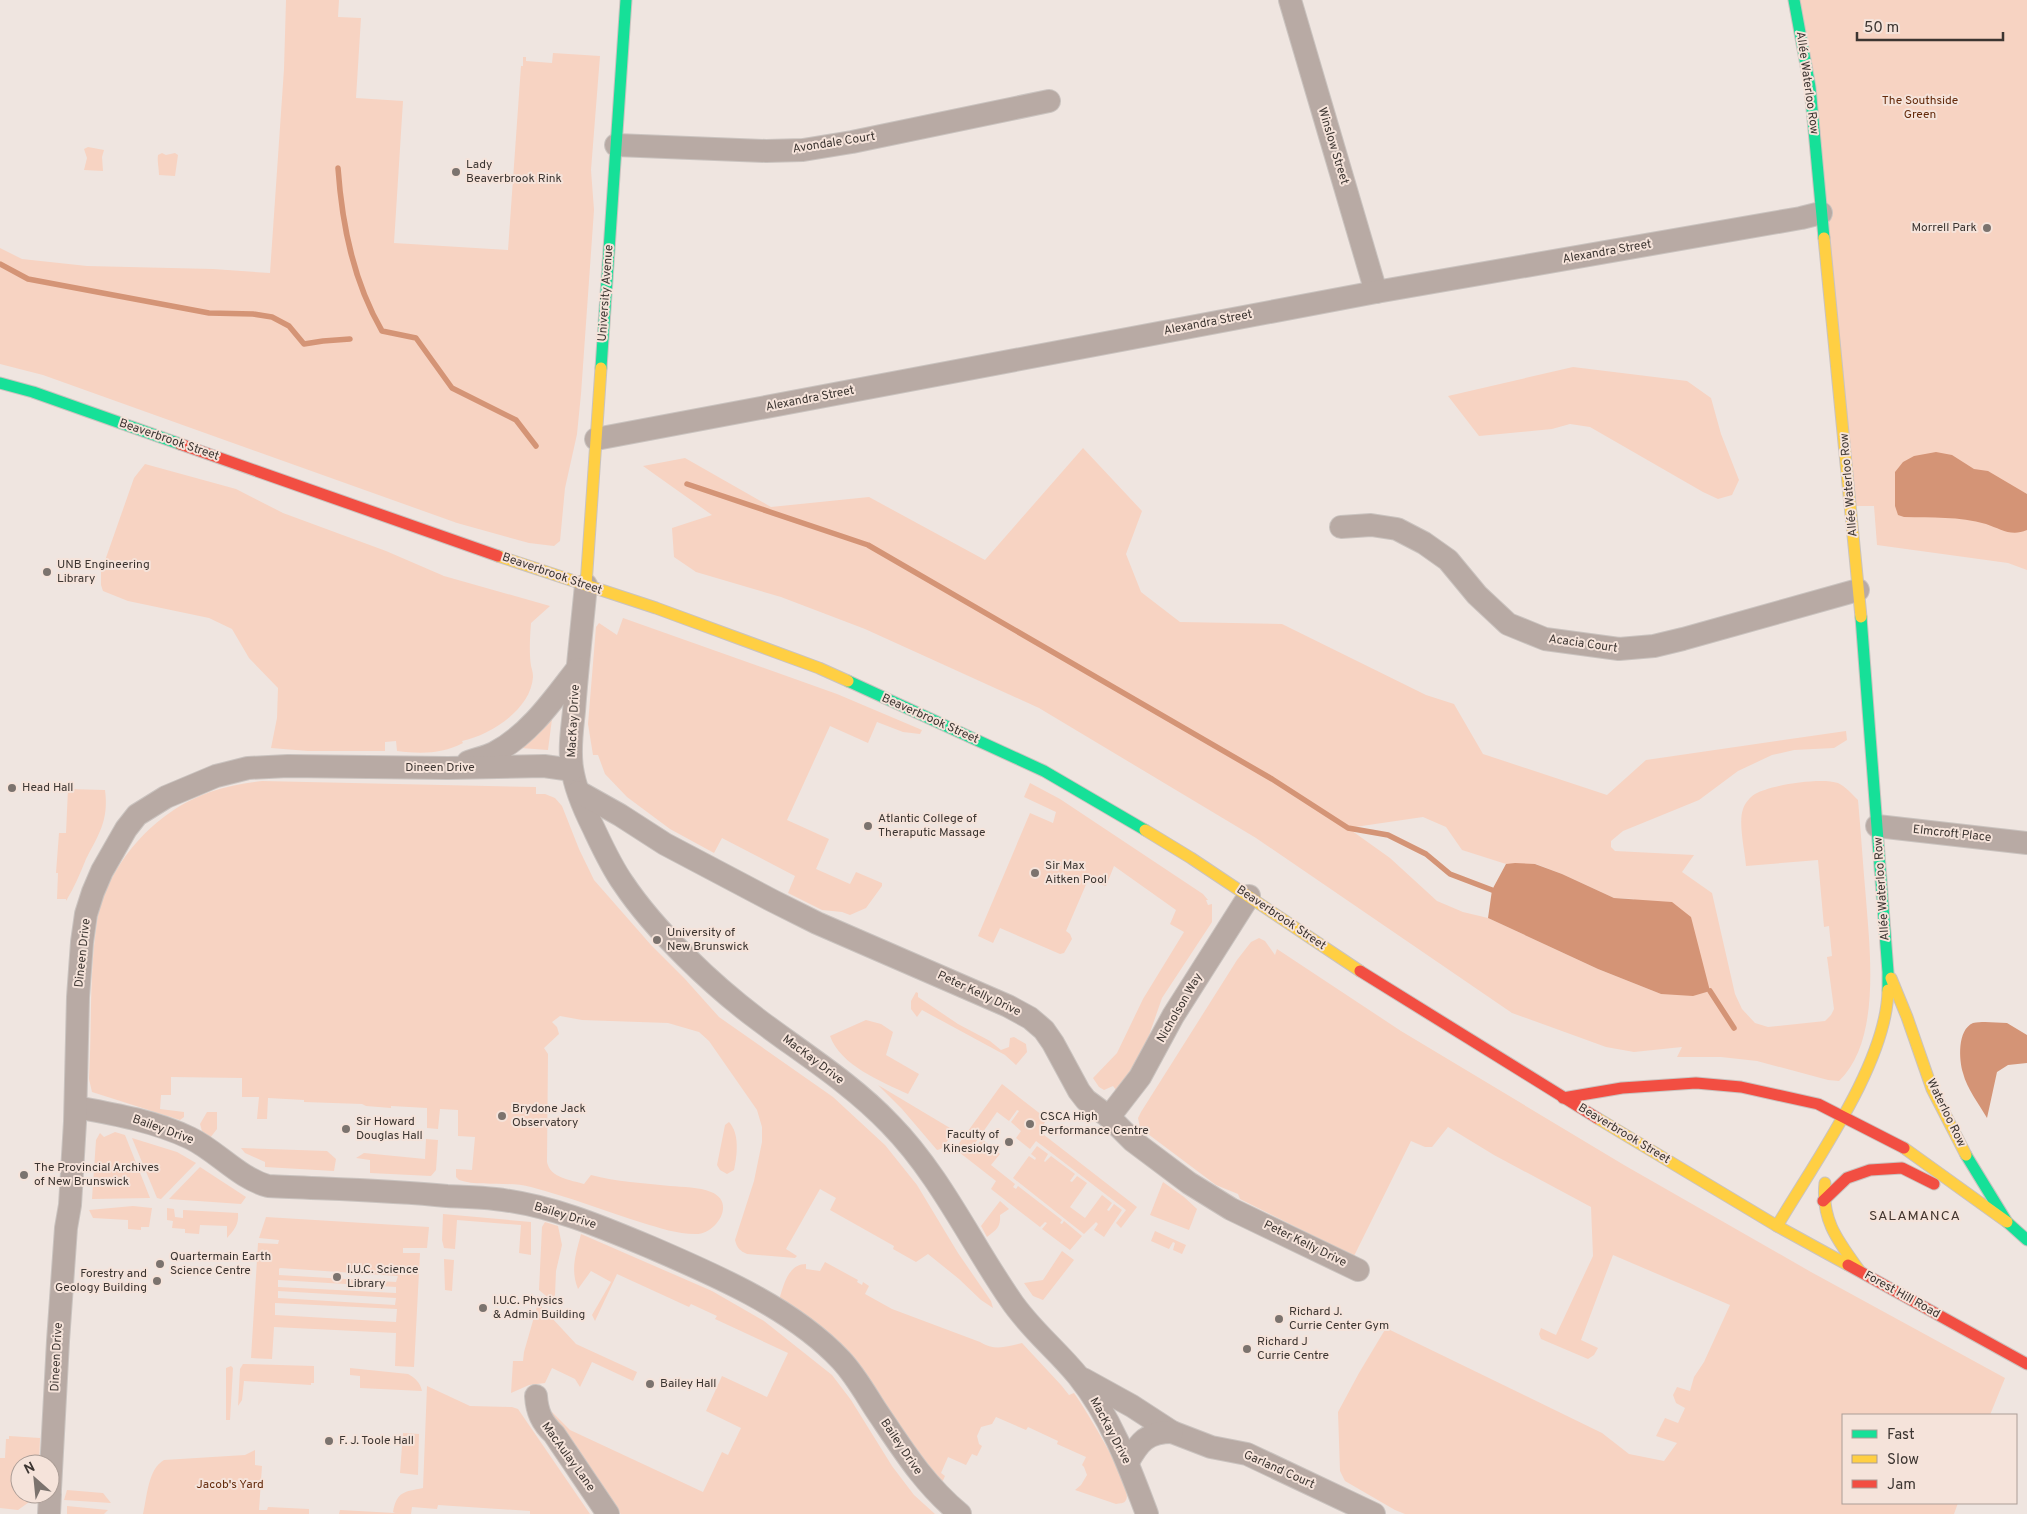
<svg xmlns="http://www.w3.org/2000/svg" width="2027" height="1514" font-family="Overpass,sans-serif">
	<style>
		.green { fill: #f7d3c2; fill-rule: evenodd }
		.water { fill: #d49476 }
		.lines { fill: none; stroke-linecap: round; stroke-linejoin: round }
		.stream { stroke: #d49476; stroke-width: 5.5 }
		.street-casing { stroke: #cac3bf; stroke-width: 24 }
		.fast-casing { stroke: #cac3bf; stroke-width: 13 }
		.slow-casing { stroke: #cac3bf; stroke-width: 13 }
		.jam-casing { stroke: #cac3bf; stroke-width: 13 }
		.street { stroke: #b8aaa4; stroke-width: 22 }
		.fast { stroke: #16e098; stroke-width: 11 }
		.slow { stroke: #ffcf43; stroke-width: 11 }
		.jam { stroke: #f24e42; stroke-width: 11 }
		.poi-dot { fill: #7b736e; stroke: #f5e3da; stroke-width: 2 }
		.labels { text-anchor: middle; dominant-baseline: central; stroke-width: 4; stroke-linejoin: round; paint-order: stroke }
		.street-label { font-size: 12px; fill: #3c3531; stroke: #f5e3da }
		.park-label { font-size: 12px; fill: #642b0c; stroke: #f5e3da }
		.poi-label { font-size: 12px; fill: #3c3531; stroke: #f5e3da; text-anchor: start }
		.neighbourhood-label { font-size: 14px; letter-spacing: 1px; fill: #44362f; stroke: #f5e3da }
	</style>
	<rect width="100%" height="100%" fill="#efe5e0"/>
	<g class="green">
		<path d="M286,0H339L338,17L361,18L356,98L403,101L394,243L508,250L521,66H523V57H526V61L552,63L553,53L600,56L591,170L594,210L581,394L577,434L565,488L560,541L554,546L529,543L457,523L43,375L0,364V248L22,259L87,266L213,269L270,273L284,69Z"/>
		<path d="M1794,0H2027V570L2008,563L1877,545L1874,506H1850Z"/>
		<path d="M88,147L104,150L102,157L103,171L84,170L87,158L84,149Z"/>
		<path d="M162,153L166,155L175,153L178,155L175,176L159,175C159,169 157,160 158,155Z"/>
		<path d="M1573,367L1687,381L1711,398L1721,434L1739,480L1732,495L1718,499L1703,492L1590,427L1570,424L1552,429L1479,436L1448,396Z"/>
		<path d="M1083,448L1142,511L1126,554L1141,592L1180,622L1282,624L1426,695L1454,704L1483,754L1607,795L1646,760L1846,731L1847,740L1834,748L1794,750L1772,755L1738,771L1699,800L1623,831L1611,841V847L1615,851L1694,855L1682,872L1712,893L1735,994L1742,1009L1755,1023L1768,1027L1825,1021L1831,1015L1834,1009L1827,957L1832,956L1829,926L1824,927L1818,860L1746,866C1745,851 1738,823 1743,809C1745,803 1750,797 1755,794C1770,785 1821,777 1838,783C1845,786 1853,795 1858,800C1861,833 1863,866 1866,899C1870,952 1881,1041 1839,1081L1828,1080L1757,1061L1721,1057H1677L1682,1047L1634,1052L1606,1047L1512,1013L1256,838L1039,708L865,629L781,597L696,572L674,557L672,528L712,515L643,466L685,458L771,507L869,497L985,560ZM1423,817L1446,827L1462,850L1506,864H1536L1562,874L1614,898L1634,899L1661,994L1598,969L1488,918L1463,912L1437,901L1390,858L1348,828Z"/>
		<path d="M145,464L236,489L283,513L386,551L444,576L550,606L531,623C530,637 529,652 531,666C532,669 533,673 533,677C531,709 491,735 462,741L463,743C442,754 421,754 397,751L396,741L385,742V751H308L271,748L277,718L278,688L249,658L232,629L209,618L128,601L103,591L101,585V572L134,478Z"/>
		<path d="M623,618L837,694L922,730L920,734L903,732L877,722L868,743L830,726L787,820L829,839L816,869L850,884L856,872L882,883V886L866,908L850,915L842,912L822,910L788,893L795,876L722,838L714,853L670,829L627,797L605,774L598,755H593L588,724L596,627L599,623L617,635Z"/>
		<path d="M552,719L548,750L521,748Z"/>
		<path d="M262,781L536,787V794H545L555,798L562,806L579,849L594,880L651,945L685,979L719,1017L833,1097L885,1145L917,1185L958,1253L991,1301L993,1308L981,1300L959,1279L928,1254L916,1262L893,1249L894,1246L830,1210L836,1198L820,1189L786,1249L797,1256L795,1258L747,1254C740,1251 737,1248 735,1240L754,1181L762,1142V1127L757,1110L709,1041L699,1032L668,1023L582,1020L560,1016L552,1022L557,1027L559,1034L544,1048L548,1054L547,1162C550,1178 571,1180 584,1184L591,1175C616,1182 644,1183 670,1186C683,1187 699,1187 711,1192C737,1202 716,1235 695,1234C677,1234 660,1228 643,1223C605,1211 569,1197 531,1187C508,1181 480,1187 459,1180L456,1177V1169L472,1170L475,1137L458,1136V1110L440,1109L438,1129L427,1128V1108L391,1106V1108L366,1106L362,1104L304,1102V1100L268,1098L267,1119H257L259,1097H242V1078L171,1077V1095H161L160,1109L184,1112V1117L180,1120L92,1092L89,1079C92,1027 89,974 97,922C107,864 155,811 210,792C227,786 244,783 262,781Z"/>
		<path d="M1030,783L1060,799L1203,894L1208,900H1206L1208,905L1212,904V922L1162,998L1146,1044L1133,1067L1116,1090L1113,1086L1104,1090L1099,1087L1093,1078L1117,1053L1143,999L1184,932L1170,924L1176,910L1114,866L1106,886L1088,880L1066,931L1070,934L1072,939L1064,953L1060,954L1000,928L993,943L978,936L1030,813L1053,823L1056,812L1024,797Z"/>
		<path d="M68,789L105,790C109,820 99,834 86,859C80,874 74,888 66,901V899H57L58,873H56L59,833H66Z"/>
		<path d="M1259,938L1265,941L1275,955L1277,949L1401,1031L1624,1165L1811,1272L2005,1378L1990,1415H1843V1503H1958L1954,1514H1405L1395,1510L1345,1481L1340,1471L1338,1412L1359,1373L1386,1328L1602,1433L1629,1454L1664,1461L1677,1443L1656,1436L1665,1418L1678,1423L1685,1408L1676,1403L1673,1395L1677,1387L1690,1391L1694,1377L1704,1362L1730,1305L1613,1255L1581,1340L1598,1348L1594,1355L1588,1359L1541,1339L1539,1334L1541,1328L1556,1335L1593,1256L1591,1207L1494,1155L1448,1127L1432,1147H1425L1411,1141L1354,1256L1240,1199L1238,1194L1216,1185L1140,1128L1138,1118L1141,1112L1237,960L1251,942Z"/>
		<path d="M916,992L918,993V997L958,1024L990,1041L1001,1050L1009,1047L1010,1038L1014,1037L1026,1044L1027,1052L1016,1065L1005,1055L922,1010L917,1017L911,1009V1001Z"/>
		<path d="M866,1020L881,1024L893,1032L886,1055L919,1074L908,1094C882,1082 840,1065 830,1036Z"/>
		<path d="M1002,1084L1047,1119L1039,1131L1137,1207L1121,1228L1116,1223L1126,1210L1036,1141L1030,1149L1016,1138L1021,1131L1011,1122L1019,1111L1017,1110L1009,1121L997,1112L971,1149L976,1153L977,1151L975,1148L982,1139L1000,1154L991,1165L1015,1184L1013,1187L1016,1189L1018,1186L1062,1220L1060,1223L1062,1224L1064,1221L1082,1236L1070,1250L1042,1229L1047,1223L1045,1222L1040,1227L991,1189L996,1181L955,1149Z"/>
		<path d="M878,1085L955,1131L941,1149L937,1150L902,1109Z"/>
		<path d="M207,1112H217V1129L210,1138L202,1131L200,1124Z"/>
		<path d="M729,1122C740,1134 737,1155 734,1170L727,1174L720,1170L717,1165L725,1125Z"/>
		<path d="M115,1132L125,1135L150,1198L92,1199L96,1140L100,1133L104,1137Z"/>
		<path d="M132,1138L177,1152L196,1163L161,1199L157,1198Z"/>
		<path d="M426,1139L438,1140L436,1170L431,1176L370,1173V1160L356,1158L364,1153L425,1159Z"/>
		<path d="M1037,1146L1048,1154L1044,1161L1045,1162L1051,1156L1075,1174L1070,1181L1072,1182L1077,1176L1087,1183L1070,1207L1085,1218L1102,1195L1112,1203L1107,1210L1109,1211L1114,1204L1122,1210L1104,1237L1094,1230L1098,1224L1096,1222L1084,1234L1013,1178L1029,1156L1035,1160L1036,1158L1031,1154Z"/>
		<path d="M241,1148L327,1151L336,1159L334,1171L265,1167V1162L245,1153Z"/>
		<path d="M200,1167L246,1197L241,1204L169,1199Z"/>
		<path d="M1163,1182L1184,1197L1197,1209L1189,1230L1150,1215Z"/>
		<path d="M1000,1201L1009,1209L1000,1215C1001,1227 996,1230 987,1237L981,1226Z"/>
		<path d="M133,1206L152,1208L149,1227H141V1230L128,1229V1220L93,1218L89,1210Z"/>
		<path d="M167,1208L174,1209L175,1217L183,1218V1210L238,1213C239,1225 234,1230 227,1238V1226L200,1225L199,1234L185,1233V1229L172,1228L173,1221L167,1220Z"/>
		<path d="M443,1214L531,1222V1255L519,1253L521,1225L457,1220L455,1249L444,1248L442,1240Z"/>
		<path d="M266,1217L429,1227L427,1248H403V1253H420L414,1367L395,1366L396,1333L274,1327L272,1359L251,1358L258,1243L278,1244L279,1240L259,1238ZM279,1269L280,1268L398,1276L396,1282L279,1275ZM278,1280L396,1287V1293L278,1287ZM278,1291L396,1298L395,1305L278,1298ZM275,1303L397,1309L396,1322L275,1315Z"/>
		<path d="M545,1222L558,1226L562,1245L556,1271L555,1295L551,1300L539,1290L542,1227Z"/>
		<path d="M1155,1231L1186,1245L1182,1254L1173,1250L1175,1243L1173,1242L1169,1249L1151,1241Z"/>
		<path d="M581,1234L712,1291L764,1321L832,1375L851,1400L892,1466L914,1495L935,1514H621L612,1508L550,1416L552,1412L570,1430L703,1492L722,1452L728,1455L741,1428L706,1411L722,1376L767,1397L788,1353L715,1319L717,1316L691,1304L689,1307L617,1274L595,1321L592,1315L611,1282L591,1271L578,1289C570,1269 576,1254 581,1234Z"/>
		<path d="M1062,1251L1074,1260L1043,1300L1033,1296L1024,1283L1043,1280Z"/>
		<path d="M444,1259L454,1260L452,1291L445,1290Z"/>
		<path d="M825,1262L858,1280L857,1282L862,1285L863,1282L869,1286L865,1294L892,1309L980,1342C994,1351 1007,1347 1022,1343L1061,1385L1069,1395L1074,1393C1084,1407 1134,1487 1126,1500C1124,1504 1120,1503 1116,1504L1075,1490L1081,1485L1087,1475L1084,1467L1082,1465L1086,1457L1057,1444L1058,1441L1028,1427L1026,1430L996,1417L992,1424L981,1427L977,1436L979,1444L982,1446L977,1456L972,1454L966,1465L948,1457L941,1473L945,1476L940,1487L778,1303C783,1288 787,1264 806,1264V1269L820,1271Z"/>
		<path d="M538,1303L576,1344L637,1372L633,1381L592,1362L580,1387L575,1379L552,1368L545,1383L529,1385L511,1393L513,1361H523L524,1352Z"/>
		<path d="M243,1364L314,1366V1383H311V1385L244,1381L242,1400L238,1406L240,1369Z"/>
		<path d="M231,1366L233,1368L230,1420H226V1368Z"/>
		<path d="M350,1368L408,1374C415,1378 420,1382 422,1391L360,1388V1376L350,1375Z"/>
		<path d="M427,1386L470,1406L512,1407L518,1409L590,1514H530V1511L438,1505L437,1509L412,1507L411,1514H339L340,1510L395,1513L393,1512C397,1491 404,1492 423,1488Z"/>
		<path d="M403,1433L419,1434L418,1475L400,1473Z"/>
		<path d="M9,1436L40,1438L39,1464H20V1494H36V1497L18,1510L0,1508V1458H5L6,1439H9Z"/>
		<path d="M255,1450V1465L262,1466L259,1510H267L268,1507L309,1509V1514H143C147,1497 148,1469 164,1460L245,1455Z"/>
		<path d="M67,1490L103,1493L111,1503L64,1500Z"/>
		<path d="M67,1506L108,1510L104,1514H67Z"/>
	</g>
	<g class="water">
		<path d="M1936,452L1952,455L1974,469L1988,471L2027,494V530C2011,537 2001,529 1986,524C1959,516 1932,518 1904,517L1898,515L1895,506V472L1903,462L1914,456Z"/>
		<path d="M1515,863L1535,864L1562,874L1614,898L1672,902L1691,917L1710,991L1693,996L1661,994L1598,969L1488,918L1492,890L1506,864Z"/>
		<path d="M1985,1022L2007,1023L2027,1035V1063L2008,1065L1997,1072L1987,1118C1979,1104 1967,1089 1963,1073C1959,1060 1957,1030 1973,1023C1977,1022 1981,1022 1985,1022Z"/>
	</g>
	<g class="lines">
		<g class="stream">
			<path d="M338,168C342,225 353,281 382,331L416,338L452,388L516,420L536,446"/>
			<path d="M0,264L28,279L209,313L253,314L272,317L289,326L304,344L323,341L350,339"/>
			<path d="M687,484L868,545L1272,779L1348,828L1388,835L1426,854L1450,874L1492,890"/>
			<path d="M1710,991L1734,1028"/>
		</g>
		<g class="street-casing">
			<g id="street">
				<path d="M1290,0L1376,292"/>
				<path d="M616,145L766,151L803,150L852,142L1049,101"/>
				<path d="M596,439L1376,292L1801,218L1821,213"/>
				<path d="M1341,527L1371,525L1397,529L1424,543L1448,560L1477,595L1508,624L1545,639L1619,649L1654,646L1683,639L1858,590"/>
				<path d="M586,585C582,627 577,669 574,711C572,730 569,749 572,768C575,788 584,809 593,827C602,846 611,866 623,883C655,931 713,986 760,1021C804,1054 852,1084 890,1124C940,1175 970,1241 1010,1299C1029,1328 1056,1349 1078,1376C1111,1417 1129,1466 1147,1514"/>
				<path d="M468,762C476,759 486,757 494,753C529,735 553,700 577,669"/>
				<path d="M579,792L620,815L665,844L773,901L817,923L1008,1006L1030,1018L1044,1030L1053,1043L1079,1091L1086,1100L1109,1117L1133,1141L1189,1183L1231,1209L1358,1270"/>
				<path d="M1877,826L2027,843"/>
				<path d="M76,1107C114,1114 154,1121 190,1138C217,1151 239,1178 268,1186C327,1189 387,1190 447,1196C463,1197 479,1197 495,1199C550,1205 600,1226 650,1247C715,1275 792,1308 841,1360C855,1375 865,1393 876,1410C903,1450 923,1483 960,1514"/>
				<path d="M1109,1117L1140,1077L1173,1016L1249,896"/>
				<path d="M1083,1379L1132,1406L1172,1432L1211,1447L1247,1454L1374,1514"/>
				<path d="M536,1396C537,1412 542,1423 554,1434L608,1514"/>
				<path d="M1128,1462C1139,1442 1147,1432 1172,1432"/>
				<path d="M50,1489L58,1341L66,1228L70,1205L75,1122L78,997L82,942L86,914L93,892L102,871L126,829L137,815L166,797L216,776L248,768L288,766L448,768L544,766L572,770"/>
				<path d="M49,1514L50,1494"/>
			</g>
		</g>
		<g class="fast-casing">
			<g id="fast">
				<path d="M1794,0L1810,87L1824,238"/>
				<path d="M601,368L626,0"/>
				<path d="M0,383L33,392L180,444"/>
				<path d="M1861,617L1888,972V990"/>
				<path d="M848,681L1044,771L1145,830"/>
				<path d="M1966,1155L2007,1222L2027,1240"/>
			</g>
		</g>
		<g class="slow-casing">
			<g id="slow">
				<path d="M1824,238L1861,617"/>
				<path d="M498,556L656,608L819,668L848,681"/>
				<path d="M586,585L601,368"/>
				<path d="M1145,830L1191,858L1360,971"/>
				<path d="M1891,978L1907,1017L1932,1089L1966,1155"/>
				<path d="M1597,1118L1777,1226L1848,1265"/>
				<path d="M1904,1148L2007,1222"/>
				<path d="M1825,1183C1821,1220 1838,1241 1859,1270"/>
				<path d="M1777,1226C1814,1163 1887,1063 1888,990"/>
			</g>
		</g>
		<g class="jam-casing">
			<g id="jam">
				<path d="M180,444L498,556"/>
				<path d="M1360,971L1597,1118"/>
				<path d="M1563,1098L1622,1088L1696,1083L1741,1087L1818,1104L1904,1148"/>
				<path d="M1823,1201L1847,1178L1870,1170L1902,1168L1934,1184"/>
				<path d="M1848,1265L2027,1364"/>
			</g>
		</g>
		<use href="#street" class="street"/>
		<use href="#fast" class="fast"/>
		<use href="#slow" class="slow"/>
		<use href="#jam" class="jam"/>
	</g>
	<g class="poi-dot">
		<circle cx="456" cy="172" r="5"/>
		<circle cx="1987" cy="228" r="5"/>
		<circle cx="47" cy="572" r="5"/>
		<circle cx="12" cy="788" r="5"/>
		<circle cx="868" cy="826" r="5"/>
		<circle cx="1035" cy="873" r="5"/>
		<circle cx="657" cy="940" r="5"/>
		<circle cx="502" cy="1116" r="5"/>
		<circle cx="1030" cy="1124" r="5"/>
		<circle cx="346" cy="1129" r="5"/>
		<circle cx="1009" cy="1142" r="5"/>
		<circle cx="24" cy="1175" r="5"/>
		<circle cx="160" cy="1264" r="5"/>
		<circle cx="337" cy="1277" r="5"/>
		<circle cx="157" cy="1281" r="5"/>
		<circle cx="483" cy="1308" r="5"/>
		<circle cx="1279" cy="1319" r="5"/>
		<circle cx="1247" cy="1349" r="5"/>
		<circle cx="650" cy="1384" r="5"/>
		<circle cx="329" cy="1441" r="5"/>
	</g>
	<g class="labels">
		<g class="street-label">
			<text transform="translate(1807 83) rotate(82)">Allée Waterloo Row</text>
			<text transform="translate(834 143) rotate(-9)">Avondale Court</text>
			<text transform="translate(1333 146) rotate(73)">Winslow Street</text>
			<text transform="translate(1607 252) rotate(-10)">Alexandra Street</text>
			<text transform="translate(606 293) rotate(-86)">University Avenue</text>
			<text transform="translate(1208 323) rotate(-11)">Alexandra Street</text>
			<text transform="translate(810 399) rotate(-11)">Alexandra Street</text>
			<text transform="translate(169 440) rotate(19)">Beaverbrook Street</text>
			<text transform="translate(1849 485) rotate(-95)">Allée Waterloo Row</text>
			<text transform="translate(552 574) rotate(19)">Beaverbrook Street</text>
			<text transform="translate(1583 644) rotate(8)">Acacia Court</text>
			<text transform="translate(930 719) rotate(24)">Beaverbrook Street</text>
			<text transform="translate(574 721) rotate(-87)">MacKay Drive</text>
			<text x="440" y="768">Dineen Drive</text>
			<text transform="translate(1952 834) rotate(6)">Elmcroft Place</text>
			<text transform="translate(1882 889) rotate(-94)">Allée Waterloo Row</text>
			<text transform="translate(1281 918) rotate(34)">Beaverbrook Street</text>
			<text transform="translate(83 953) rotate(-84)">Dineen Drive</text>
			<text transform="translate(979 994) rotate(25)">Peter Kelly Drive</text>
			<text transform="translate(1180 1008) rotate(-60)">Nicholson Way</text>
			<text transform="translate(813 1060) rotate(37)">MacKay Drive</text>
			<text transform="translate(1946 1113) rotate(64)">Waterloo Row</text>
			<text transform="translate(163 1130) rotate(20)">Bailey Drive</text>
			<text transform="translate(1624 1134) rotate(31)">Beaverbrook Street</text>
			<text transform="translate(565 1216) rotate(17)">Bailey Drive</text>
			<text transform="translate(1305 1244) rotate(26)">Peter Kelly Drive</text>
			<text transform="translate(1902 1295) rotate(29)">Forest Hill Road</text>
			<text transform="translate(57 1357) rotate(-87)">Dineen Drive</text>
			<text transform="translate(1110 1431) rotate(62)">MacKay Drive</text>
			<text transform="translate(901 1447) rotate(56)">Bailey Drive</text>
			<text transform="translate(568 1457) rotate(54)">MacAulay Lane</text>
			<text transform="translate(1279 1470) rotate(24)">Garland Court</text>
		</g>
		<g class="park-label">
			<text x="1920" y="101">The Southside<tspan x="1920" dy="14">Green</tspan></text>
			<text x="230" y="1485">Jacob's Yard</text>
		</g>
		<g class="poi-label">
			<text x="466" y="165">Lady<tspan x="466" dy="14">Beaverbrook Rink</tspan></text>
			<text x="1977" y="228" text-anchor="end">Morrell Park</text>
			<text x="57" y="565">UNB Engineering<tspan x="57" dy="14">Library</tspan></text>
			<text x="22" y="788">Head Hall</text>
			<text x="878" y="819">Atlantic College of<tspan x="878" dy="14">Theraputic Massage</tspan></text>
			<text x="1045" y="866">Sir Max<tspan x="1045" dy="14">Aitken Pool</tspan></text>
			<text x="667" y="933">University of<tspan x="667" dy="14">New Brunswick</tspan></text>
			<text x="512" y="1109">Brydone Jack<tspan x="512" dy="14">Observatory</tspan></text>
			<text x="1040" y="1117">CSCA High<tspan x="1040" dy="14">Performance Centre</tspan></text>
			<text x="356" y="1122">Sir Howard<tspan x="356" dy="14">Douglas Hall</tspan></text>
			<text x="999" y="1135" text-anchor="end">Faculty of<tspan x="999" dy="14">Kinesiolgy</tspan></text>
			<text x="34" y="1168">The Provincial Archives<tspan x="34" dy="14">of New Brunswick</tspan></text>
			<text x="170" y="1257">Quartermain Earth<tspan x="170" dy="14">Science Centre</tspan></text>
			<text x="347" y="1270">I.U.C. Science<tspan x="347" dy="14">Library</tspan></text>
			<text x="147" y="1274" text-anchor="end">Forestry and<tspan x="147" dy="14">Geology Building</tspan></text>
			<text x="493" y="1301">I.U.C. Physics<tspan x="493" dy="14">&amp; Admin Building</tspan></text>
			<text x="1289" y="1312">Richard J.<tspan x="1289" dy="14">Currie Center Gym</tspan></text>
			<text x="1257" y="1342">Richard J<tspan x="1257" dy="14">Currie Centre</tspan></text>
			<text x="660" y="1384">Bailey Hall</text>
			<text x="339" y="1441">F. J. Toole Hall</text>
		</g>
		<g class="neighbourhood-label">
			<text x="1915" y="1216">SALAMANCA</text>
		</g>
	</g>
	<rect x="1842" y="1414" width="175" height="90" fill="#f5e3da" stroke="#ab9d96"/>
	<rect x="1852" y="1430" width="25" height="8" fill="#16e098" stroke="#ab9d96"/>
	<text x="1887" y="1439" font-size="15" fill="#3c3531">Fast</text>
	<rect x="1852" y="1455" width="25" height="8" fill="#ffcf43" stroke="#ab9d96"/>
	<text x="1887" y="1464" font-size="15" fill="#3c3531">Slow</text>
	<rect x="1852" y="1480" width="25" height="8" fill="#f24e42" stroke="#ab9d96"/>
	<text x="1887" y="1489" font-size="15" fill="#3c3531">Jam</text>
	<g transform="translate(35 1479) rotate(333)"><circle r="24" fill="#f5e3da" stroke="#ab9d96"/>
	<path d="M0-4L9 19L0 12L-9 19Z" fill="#7b736e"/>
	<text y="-8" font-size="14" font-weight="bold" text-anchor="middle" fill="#3c3531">N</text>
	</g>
	<path d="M1857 32v8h146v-8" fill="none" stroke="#3c3531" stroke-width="2.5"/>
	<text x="1864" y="32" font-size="15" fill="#3c3531" stroke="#f5e3da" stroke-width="4" paint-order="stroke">50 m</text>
</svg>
